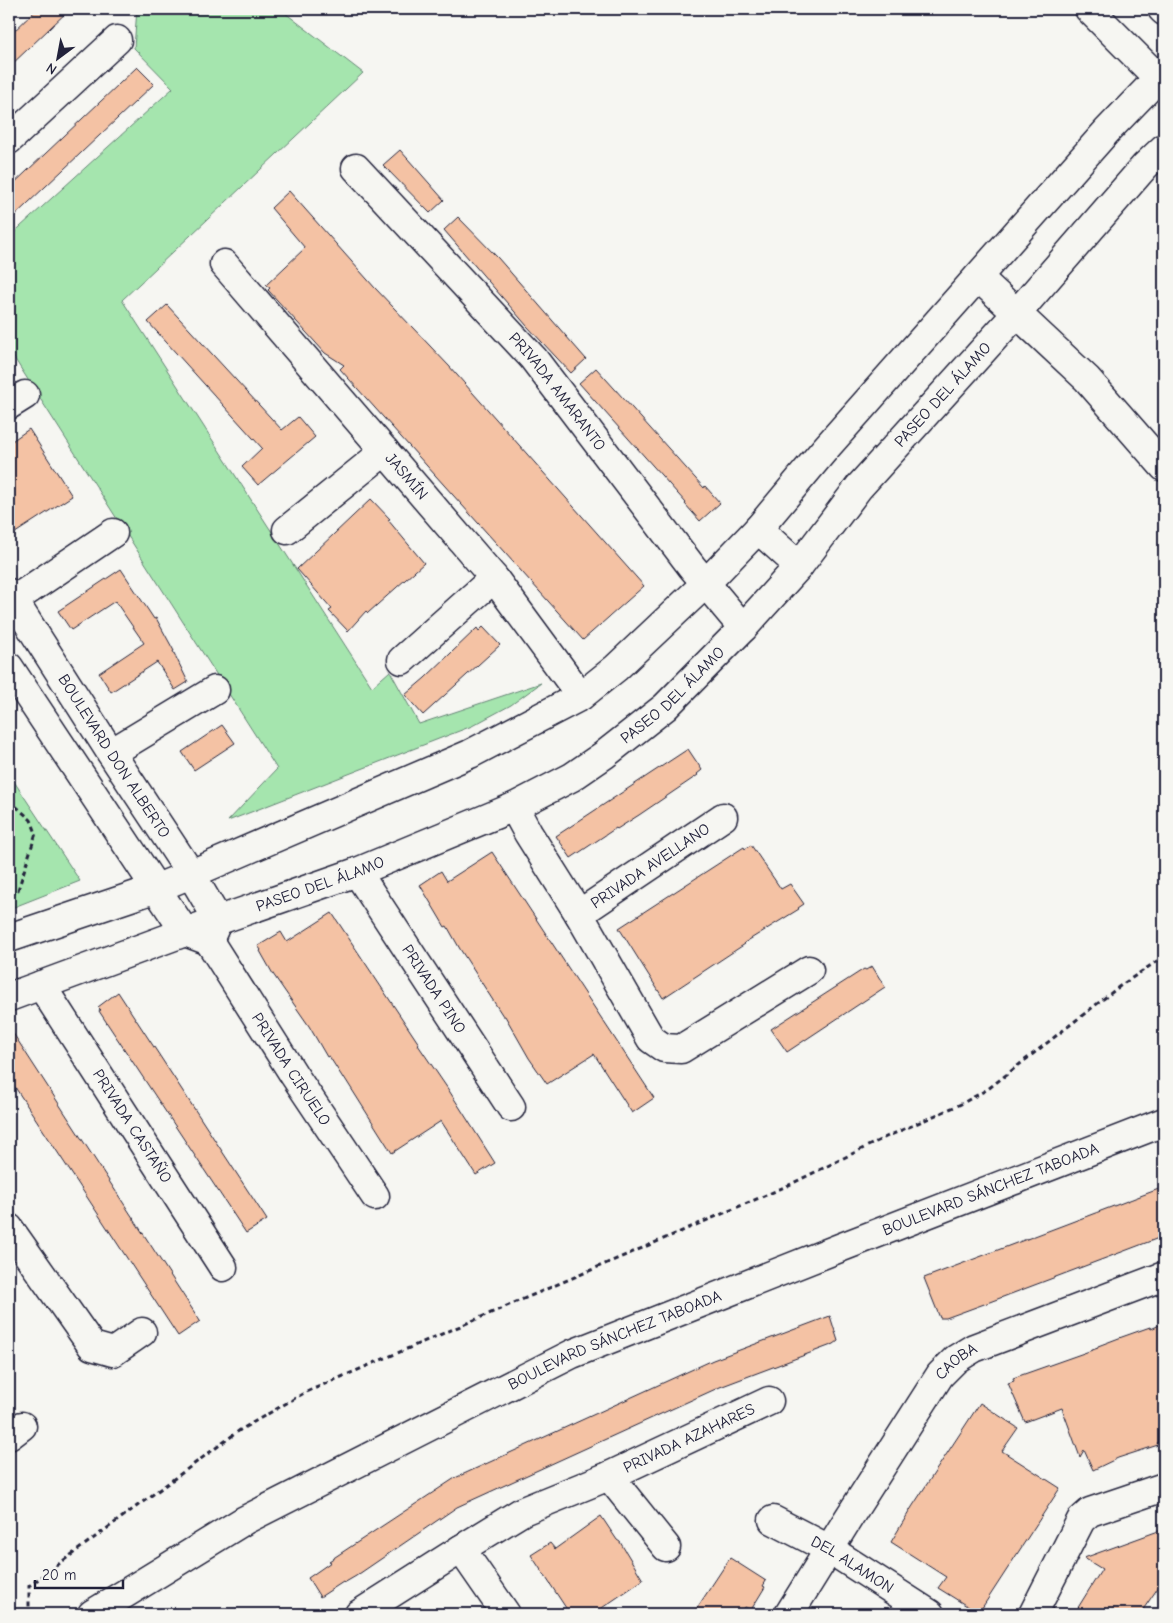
<svg xmlns="http://www.w3.org/2000/svg" width="1173" height="1623" font-family="'Comic Neue',sans-serif">
	<style>
		.green { fill: #a5e5ae; stroke: #648474 }
		.building { fill: #f4c2a4; stroke: #22223b }
		.lines { fill: none; stroke-linecap: round; stroke-linejoin: round }
		.minor-casing { stroke: #22223b; stroke-width: 31 }
		.major-casing { stroke: #22223b; stroke-width: 31 }
		.path { stroke: #22223b; stroke-width: 3; stroke-dasharray: 5 4; stroke-linecap: butt }
		.minor { stroke: #f6f6f2; stroke-width: 28 }
		.major { stroke: #f6f6f2; stroke-width: 28 }
		.labels { text-anchor: middle; dominant-baseline: central; stroke-width: 4; stroke-linejoin: round; paint-order: stroke }
		.street-label { font-size: 16px; fill: #22223b; stroke: #f6f6f2 }
	</style>
	<rect width="100%" height="100%" fill="#f6f6f2"/>
	<filter id="ink" filterUnits="userSpaceOnUse"><feTurbulence type="fractalNoise" baseFrequency=".02" numOctaves="2"/><feDisplacementMap in="SourceGraphic" scale="10" xChannelSelector="R" yChannelSelector="G"/><feConvolveMatrix kernelMatrix="1 2 1 2 8 2 1 2 1" color-interpolation-filters="sRGB"/></filter>
	<g filter="url(#ink)">
		<g class="green">
			<path d="M137,9H280L363,73L122,300L372,687L390,671L419,724L541,683L511,705L472,726L228,821L277,769L9,350V237L173,88L134,48Z"/>
			<path d="M9,774L80,881L9,909Z"/>
		</g>
		<g class="building">
			<path d="M37,9H70L9,67V36Z"/>
			<path d="M137,67L154,84L9,221V188Z"/>
			<path d="M400,150L444,200L430,213L383,165Z"/>
			<path d="M289,191L375,288L449,366L644,586L583,640L340,369L344,365L325,353L268,290L270,288L266,285L305,248L271,208Z"/>
			<path d="M458,217L498,258L586,359L571,373L527,326L444,230Z"/>
			<path d="M167,305L282,430L298,417L315,437L258,485L242,467L262,448L148,322Z"/>
			<path d="M596,368L704,488L705,486L720,503L700,521L685,504L686,503L579,383Z"/>
			<path d="M29,429L72,496L9,537V443Z"/>
			<path d="M371,499L390,519L388,520L424,563L368,613L366,611L348,631L329,611L332,609L297,569Z"/>
			<path d="M121,569L154,619L156,618L174,651H173L188,682L175,690L157,662L111,692L99,673L144,643L115,601L71,630L58,611Z"/>
			<path d="M483,627L500,645L423,715L405,695L425,678L477,628L479,631Z"/>
			<path d="M222,725L235,743L194,770L182,752Z"/>
			<path d="M688,749L702,770L697,774L698,775L639,815L617,829L616,828L571,858L556,836Z"/>
			<path d="M751,845L781,889L790,884L804,904L798,908L799,909L744,943L745,944L663,998L619,928L744,847L745,849Z"/>
			<path d="M492,852L654,1098L632,1113L594,1054L547,1084L529,1058L505,1016H503L460,949L447,926L445,927L420,885L441,871L447,881Z"/>
			<path d="M332,913L419,1044L418,1045L448,1089L495,1163L476,1175L441,1121L392,1153L344,1077L343,1078L329,1056L327,1057L309,1026L273,974L260,951L261,950L258,946L281,932L287,942Z"/>
			<path d="M872,966L885,987L787,1052L771,1029L864,969L866,970Z"/>
			<path d="M118,992L267,1220L246,1233L99,1011L101,1010L98,1007Z"/>
			<path d="M9,1027L200,1321L178,1336L9,1078Z"/>
			<path d="M1164,1187V1236L987,1303L946,1318H940L924,1278Z"/>
			<path d="M830,1316L838,1341L834,1344L720,1387L457,1507L356,1576L344,1583L343,1582L320,1597L308,1578L331,1562L329,1561L455,1478L713,1360Z"/>
			<path d="M1164,1323V1440L1157,1443L1158,1445L1118,1458L1093,1470L1084,1450L1080,1457L1062,1408L1025,1422L1008,1383L1014,1381L1013,1378L1098,1348V1346L1119,1338L1150,1327L1151,1329Z"/>
			<path d="M980,1403L1018,1428L1002,1451L1060,1488L980,1611L976,1609L975,1611L938,1588L946,1577L891,1542L912,1507Z"/>
			<path d="M601,1516L617,1540L620,1542L643,1580L593,1614H570L531,1555L550,1543L555,1549Z"/>
			<path d="M1164,1529V1579L1140,1614H1074L1102,1569L1084,1558Z"/>
			<path d="M730,1558L766,1581L763,1586L765,1587L751,1610L745,1607L741,1614H693Z"/>
		</g>
		<g class="lines">
			<g class="minor-casing">
				<g id="minor">
					<path d="M9,140L117,40"/>
					<path id="s1" d="M356,168L533,358L692,567L743,628"/>
					<path id="s2" d="M224,264L494,578L581,696"/>
					<path d="M978,277L1087,379L1164,467"/>
					<path d="M9,405L25,395"/>
					<path d="M758,529L799,566"/>
					<path d="M287,530L385,451"/>
					<path id="s3" d="M9,593L111,753L191,874L218,920L211,936"/>
					<path d="M14,600L113,533"/>
					<path d="M402,660L494,578"/>
					<path id="s4" d="M9,667L185,932L209,941L294,1075L375,1196"/>
					<path d="M111,753L215,690"/>
					<path d="M514,807L528,833L579,914L651,1039L664,1048L681,1049L809,970"/>
					<path id="s5" d="M357,872L511,1107"/>
					<path id="s6" d="M579,914L723,817"/>
					<path d="M9,938L157,888L191,874L470,754L581,696L616,668L705,584L758,529L825,449L1107,131L1164,72"/>
					<path id="s7" d="M41,985L223,1267"/>
					<path id="s8" d="M9,997L185,932L357,872L514,807L572,777L604,755L665,707L743,628L799,566L859,487L1017,313L1145,166L1164,148"/>
					<path d="M9,1228L92,1346L113,1352L142,1332"/>
					<path d="M9,1436L22,1426"/>
					<path d="M609,1476L666,1547"/>
					<path id="s9" d="M773,1520L829,1549L930,1614"/>
					<path d="M461,1549L506,1614"/>
					<path id="s10" d="M92,1614L245,1520L572,1354L842,1247L1164,1122"/>
					<path id="s11" d="M359,1614L461,1549L523,1511L609,1476L769,1401"/>
					<path id="s12" d="M789,1614L848,1519L940,1375L956,1359L974,1348L1164,1276"/>
					<path d="M1033,1614L1081,1520L1090,1512L1164,1487"/>
				</g>
			</g>
			<g class="major-casing">
				<g id="major">
					<path d="M1089,9L1164,84"/>
					<path d="M1162,9L1164,11"/>
				</g>
			</g>
			<g class="path">
				<path d="M9,800L31,820L36,833L18,890L9,896"/>
				<path d="M34,1614L29,1607V1586L240,1430L304,1393L787,1186L886,1137L961,1104L988,1089L1120,986L1163,957"/>
			</g>
			<use href="#minor" class="minor"/>
			<use href="#major" class="major"/>
		</g>
	</g>
	<g class="labels">
		<g class="street-label">
			<text stroke="none"><textPath href="#s1" startOffset="301">PRIVADA AMARANTO</textPath></text>
			<text stroke="none"><textPath href="#s8" startOffset="1140">PASEO DEL ÁLAMO</textPath></text>
			<text stroke="none"><textPath href="#s2" startOffset="280">JASMÍN</textPath></text>
			<text stroke="none"><textPath href="#s8" startOffset="735">PASEO DEL ÁLAMO</textPath></text>
			<text stroke="none"><textPath href="#s3" startOffset="194">BOULEVARD DON ALBERTO</textPath></text>
			<text stroke="none"><textPath href="#s6" startOffset="86">PRIVADA AVELLANO</textPath></text>
			<text stroke="none"><textPath href="#s8" startOffset="331">PASEO DEL ÁLAMO</textPath></text>
			<text stroke="none"><textPath href="#s5" startOffset="140">PRIVADA PINO</textPath></text>
			<text stroke="none"><textPath href="#s4" startOffset="496">PRIVADA CIRUELO</textPath></text>
			<text stroke="none"><textPath href="#s7" startOffset="168">PRIVADA CASTAÑO</textPath></text>
			<text stroke="none"><textPath href="#s10" startOffset="996">BOULEVARD SÁNCHEZ TABOADA</textPath></text>
			<text stroke="none"><textPath href="#s10" startOffset="591">BOULEVARD SÁNCHEZ TABOADA</textPath></text>
			<text stroke="none"><textPath href="#s12" startOffset="304">CAOBA</textPath></text>
			<text stroke="none"><textPath href="#s11" startOffset="375">PRIVADA AZAHARES</textPath></text>
			<text stroke="none"><textPath href="#s9" startOffset="91">DEL ALAMON</textPath></text>
		</g>
	</g>
	<rect width="1173" height="1623" fill="none" stroke="#f6f6f2" stroke-width="30"/>
	<rect x="15" y="15" width="1143" height="1593" fill="none" stroke="#22223b" stroke-width="2" filter="url(#ink)"/>
	<g transform="translate(58 58) rotate(212)" stroke="#f6f6f2" stroke-width="4" paint-order="stroke">
	<path d="M0-4L9 19L0 12L-9 19Z" fill="#22223b"/>
	<text y="-8" font-size="14" font-weight="bold" text-anchor="middle" fill="#22223b">N</text>
	</g>
	<path d="M35 1580v8h88v-8" fill="none" stroke="#22223b" stroke-width="2.5"/>
	<text x="42" y="1580" font-size="15" fill="#22223b" stroke="#f6f6f2" stroke-width="4" paint-order="stroke">20 m</text>
</svg>
